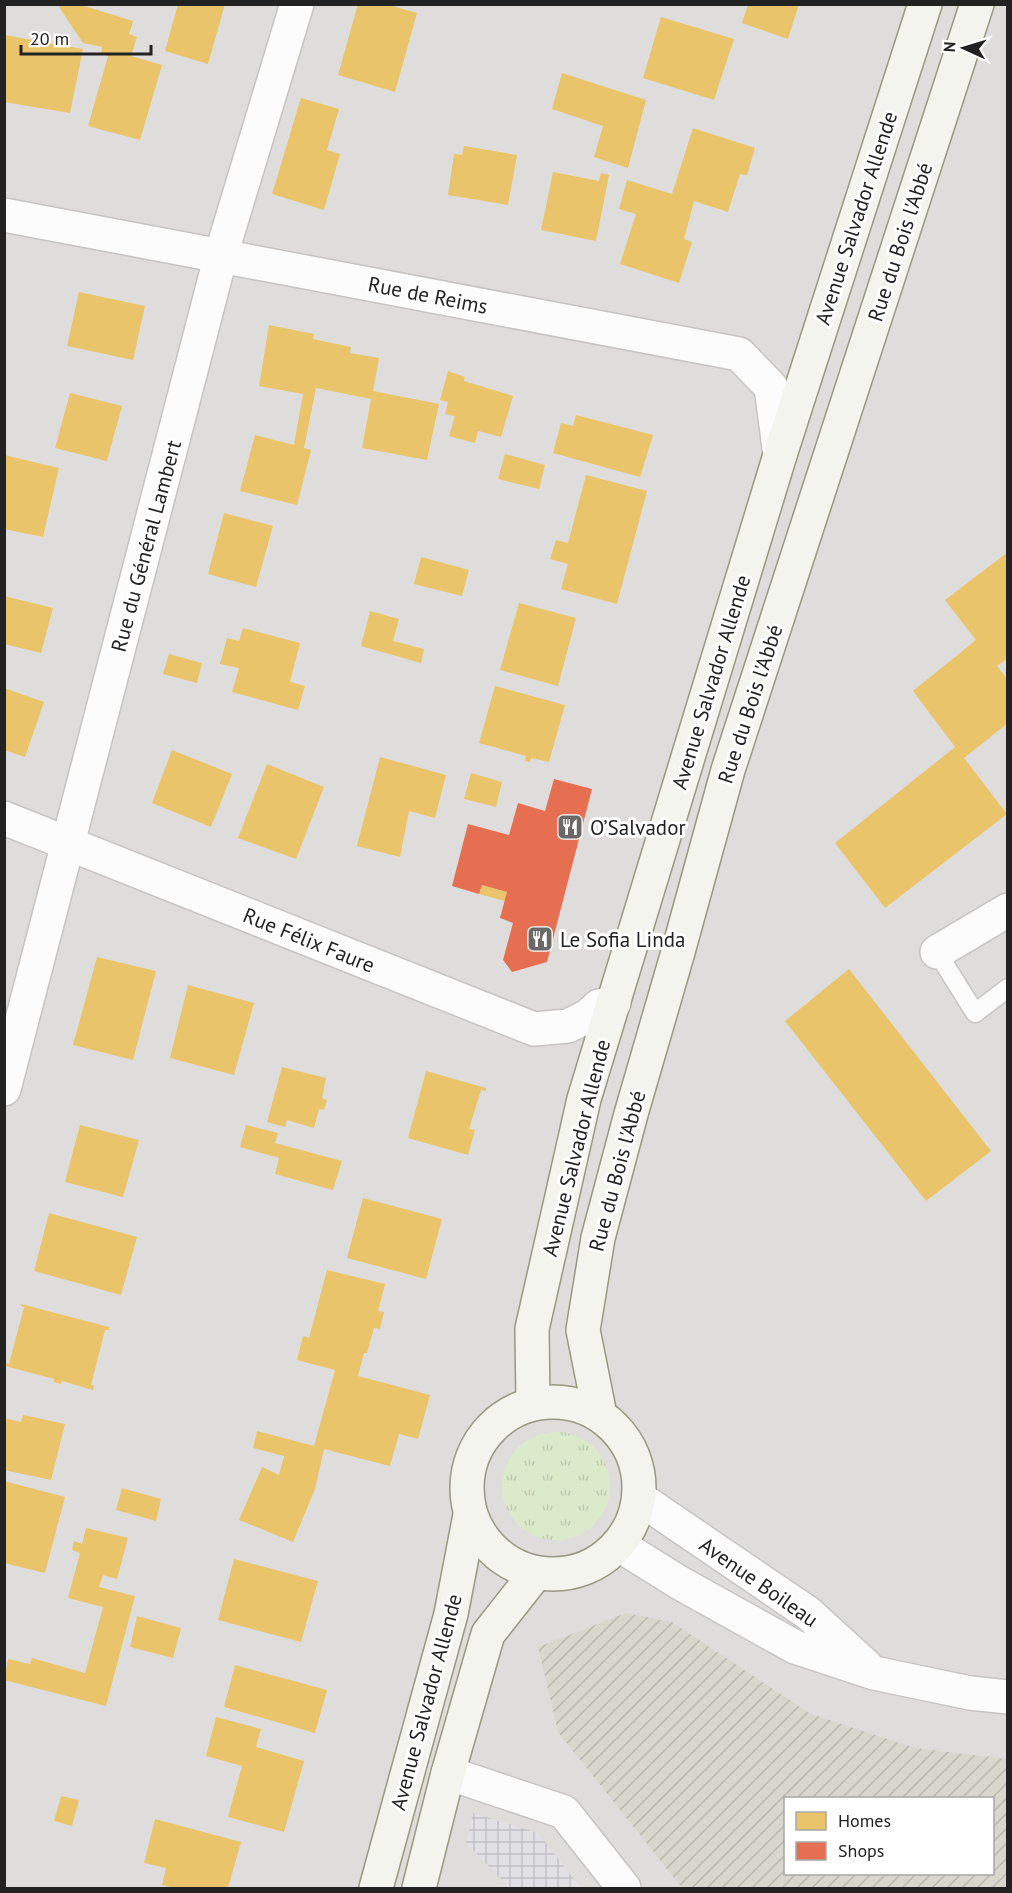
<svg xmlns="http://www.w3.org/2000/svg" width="1012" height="1893" font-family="'PT Sans',sans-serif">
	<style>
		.residential { fill: #dfdddc; fill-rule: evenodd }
		.construction { fill: url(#construction-furrows); fill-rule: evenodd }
		.grass { fill: url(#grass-tufts) }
		.plaza { fill: url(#plaza-grid) }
		.homes { fill: #e9c46a }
		.shops { fill: #e76f51 }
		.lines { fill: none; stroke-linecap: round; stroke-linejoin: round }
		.lane-casing { stroke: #c5c4c3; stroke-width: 21 }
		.street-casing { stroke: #c5c4c3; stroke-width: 36 }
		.secondary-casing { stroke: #989883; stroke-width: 36 }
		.lane { stroke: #fdfcfc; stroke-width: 18 }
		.street { stroke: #fdfcfc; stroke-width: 33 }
		.secondary { stroke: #f3f4ed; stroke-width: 33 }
		.labels { text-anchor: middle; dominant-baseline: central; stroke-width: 6; stroke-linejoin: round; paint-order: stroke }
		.street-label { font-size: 21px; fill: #222; stroke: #fff }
		.poi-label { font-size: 21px; fill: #222; stroke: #fff; text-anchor: start }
	</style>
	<defs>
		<pattern id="construction-furrows" width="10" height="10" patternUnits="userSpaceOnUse" patternTransform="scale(1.5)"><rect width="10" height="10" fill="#d8d7cd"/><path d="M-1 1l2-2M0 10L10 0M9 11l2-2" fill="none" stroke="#b9b8b0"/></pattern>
		<pattern id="grass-tufts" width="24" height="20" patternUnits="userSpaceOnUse" patternTransform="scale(1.5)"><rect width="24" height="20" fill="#dceacc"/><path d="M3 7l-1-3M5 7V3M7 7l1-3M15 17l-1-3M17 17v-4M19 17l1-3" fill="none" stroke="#bcc8af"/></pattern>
		<pattern id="plaza-grid" width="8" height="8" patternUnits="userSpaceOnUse" patternTransform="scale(1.5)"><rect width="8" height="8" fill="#e1e0e5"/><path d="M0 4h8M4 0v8" fill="none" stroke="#c1c0c4"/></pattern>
	</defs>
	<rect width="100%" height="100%" fill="#efedeb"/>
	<path class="residential" d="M5,5H1007V1888H5ZM786,1798H992V1874H786Z"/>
	<path class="construction" d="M626,1613L672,1622L811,1714L915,1748L1007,1759V1888H682L558,1732L538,1647ZM786,1798H992V1874H786Z"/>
	<circle class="grass" cx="556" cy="1486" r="54"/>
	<path class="plaza" d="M473,1813L538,1833L581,1888H510L466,1843Z"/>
	<g class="homes">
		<path d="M57,4H78L133,21L129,34L137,37L131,56L162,65L140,140L88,126L108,56L101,54L102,47L83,43Z"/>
		<path d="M178,4H225L208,64L165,51Z"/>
		<path d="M358,4H386L417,13L395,92L338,75Z"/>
		<path d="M748,4H799L788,39L742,23Z"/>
		<path d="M661,17L734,39L714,100L643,78Z"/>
		<path d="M4,35L83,49L70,113L4,102Z"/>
		<path d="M562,73L646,100L628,168L594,157L603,126L552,109Z"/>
		<path d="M301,98L339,109L327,150L340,154L324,210L272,194Z"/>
		<path d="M693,128L755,148L747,175L740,174L728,212L694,201L684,239L692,242L679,283L620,264L636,214L619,209L627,180L672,194Z"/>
		<path d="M464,146L517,155L508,205L448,195L454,154L462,155Z"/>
		<path d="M553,172L599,181L601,173L609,175L596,241L541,230Z"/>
		<path d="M79,292L145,306L133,360L67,346Z"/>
		<path d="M269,325L314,334L313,339L351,347L350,353L379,358L373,391L439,404L427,460L362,448L371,399L316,388L304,448L311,450L297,505L240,491L255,435L294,445L303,394L259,386Z"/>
		<path d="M448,371L465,377L464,381L513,396L501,437L478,431L475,443L449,436L455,416L445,414L448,402L440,400Z"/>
		<path d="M70,393L122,406L107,461L55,448Z"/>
		<path d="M576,415L653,435L640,477L553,453L561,423L573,426Z"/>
		<path d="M505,454L545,465L539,489L498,479Z"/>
		<path d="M4,455L59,468L43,537L4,529Z"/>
		<path d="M586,475L647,491L617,604L561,589L568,564L550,559L556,540L568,543Z"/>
		<path d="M224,513L273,526L256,587L208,574Z"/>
		<path d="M1008,552V658L997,666L1008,680V723L964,758L1007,814L885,908L835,843L955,747L913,691L976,640L945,600Z"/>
		<path d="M421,557L469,570L462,596L414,584Z"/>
		<path d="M4,596L53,608L41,653L4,644Z"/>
		<path d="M519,603L576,618L558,686L500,670Z"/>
		<path d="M370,611L399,619L393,641L424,649L421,663L361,646Z"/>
		<path d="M243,628L300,643L290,682L305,686L298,710L232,692L239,668L220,664L227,638L239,641Z"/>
		<path d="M169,654L202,663L197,683L163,674Z"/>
		<path d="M495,686L565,705L549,762L531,758L530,762L525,761L526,756L479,743Z"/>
		<path d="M4,688L44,702L25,757L4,750Z"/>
		<path d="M172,750L232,774L211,827L152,803Z"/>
		<path d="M380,757L446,775L435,818L409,811L400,857L357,846Z"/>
		<path d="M267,764L324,787L296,859L238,838Z"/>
		<path d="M471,773L502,782L496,807L464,799Z"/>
		<path d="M482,885L507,892L505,901L479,894Z"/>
		<path d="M97,957L156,971L133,1060L73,1045Z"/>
		<path d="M849,969L991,1151L926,1201L785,1021Z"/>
		<path d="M188,985L254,1003L234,1075L170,1058Z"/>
		<path d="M282,1067L326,1078L322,1098L327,1100L324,1110L319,1109L314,1128L287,1120L285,1127L267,1122Z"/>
		<path d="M426,1071L486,1088V1091L481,1090L469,1129L475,1130L468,1155L408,1138Z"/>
		<path d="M80,1125L139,1140L123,1197L65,1182Z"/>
		<path d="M246,1125L278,1133L275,1143L342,1161L333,1190L275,1174L279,1158L240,1147Z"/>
		<path d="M363,1198L442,1219L426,1279L347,1258Z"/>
		<path d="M49,1213L137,1237L121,1295L34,1271Z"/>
		<path d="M327,1270L385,1284L378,1311L384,1312L380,1329L374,1328L367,1353H364L358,1376L430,1395L418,1439L399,1434L390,1466L324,1449L315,1489L293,1542L239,1520L262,1467L279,1475L284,1456L253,1448L257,1431L314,1446L335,1370L297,1360L303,1336L309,1338Z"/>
		<path d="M21,1304L109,1327V1330H105L91,1385L94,1386L93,1390L62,1381L61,1384L54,1382V1379L5,1366L6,1363L9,1364L24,1307L21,1306Z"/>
		<path d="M23,1415L65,1424L51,1480L4,1470V1418L21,1422Z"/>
		<path d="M4,1481L65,1497L45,1573L4,1563Z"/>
		<path d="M122,1488L161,1499L156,1521L116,1510Z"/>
		<path d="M86,1528L128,1538L117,1579L103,1575L99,1587L135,1596L106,1706L4,1680L8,1659L30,1664L32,1658L85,1673L103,1607L68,1598L80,1553L72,1550L74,1541L82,1544Z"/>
		<path d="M234,1559L318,1581L301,1642L218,1620Z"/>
		<path d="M137,1616L181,1628L173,1658L130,1647Z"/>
		<path d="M235,1665L327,1690L315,1733L224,1707Z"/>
		<path d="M216,1717L261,1729L256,1747L304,1761L284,1832L228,1817L242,1766L206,1756Z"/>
		<path d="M61,1796L79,1800L72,1826L54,1821Z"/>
		<path d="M155,1819L241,1842L228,1888H174L162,1885L166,1868L144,1863Z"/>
	</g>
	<path class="shops" d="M554,779L592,789L547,962L512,972L503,960L513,923L500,918L507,892L482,885L479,894L452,886L468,824L509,835L518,803L545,811Z"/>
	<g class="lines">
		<g class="lane-casing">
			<path id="lane" d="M937,952L975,1013L1008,988"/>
		</g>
		<g class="street-casing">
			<g id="street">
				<path d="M4,215L739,354L771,387L780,455"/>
				<path d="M4,818L534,1029L568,1026L588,1016L599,1006L614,1003"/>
				<path d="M937,952L1008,910"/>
				<path d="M4,1089L221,255L297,4"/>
				<path d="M639,1498L808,1613L866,1666"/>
				<path d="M619,1545L680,1583L795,1647L874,1673L970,1693L1008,1697"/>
				<path d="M448,1773L564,1812L624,1888"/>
			</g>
		</g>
		<g class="secondary-casing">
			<g id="secondary">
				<circle cx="553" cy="1488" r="86"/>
				<path d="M533,1403L532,1329L584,1099L780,455L925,4"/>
				<path d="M600,1415L583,1330L598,1238L631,1114L678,952L728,770L977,4"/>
				<path d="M376,1888L451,1614L470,1515"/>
				<path d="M419,1888L448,1773L488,1634L536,1573"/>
			</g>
		</g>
		<use href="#lane" class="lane"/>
		<use href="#street" class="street"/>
		<use href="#secondary" class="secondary"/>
	</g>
	<defs>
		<g id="restaurant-square" transform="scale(1.35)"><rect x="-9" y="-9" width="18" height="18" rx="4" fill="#6a6968" stroke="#fff"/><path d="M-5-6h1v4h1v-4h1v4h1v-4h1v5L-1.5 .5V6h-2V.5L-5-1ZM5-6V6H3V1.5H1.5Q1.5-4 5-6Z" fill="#fff"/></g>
	</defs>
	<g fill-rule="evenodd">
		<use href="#restaurant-square" x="570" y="827"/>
		<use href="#restaurant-square" x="540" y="939"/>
	</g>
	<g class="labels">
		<g class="street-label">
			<text transform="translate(856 218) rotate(-72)">Avenue Salvador Allende</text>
			<text transform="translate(900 242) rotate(-72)">Rue du Bois l'Abbé</text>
			<text transform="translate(428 295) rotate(11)">Rue de Reims</text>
			<text transform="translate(146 546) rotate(-75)">Rue du Général Lambert</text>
			<text transform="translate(711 682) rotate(-73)">Avenue Salvador Allende</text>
			<text transform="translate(750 704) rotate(-72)">Rue du Bois l'Abbé</text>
			<text transform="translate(309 940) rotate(22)">Rue Félix Faure</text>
			<text transform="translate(576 1148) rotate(-76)">Avenue Salvador Allende</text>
			<text transform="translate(617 1171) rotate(-75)">Rue du Bois l'Abbé</text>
			<text transform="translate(759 1582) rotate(35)">Avenue Boileau</text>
			<text transform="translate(426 1702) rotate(-75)">Avenue Salvador Allende</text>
		</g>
		<g class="poi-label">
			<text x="590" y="827">O’Salvador</text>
			<text x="560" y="939">Le Sofia Linda</text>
		</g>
	</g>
	<rect width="1012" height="1893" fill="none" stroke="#222222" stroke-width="12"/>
	<rect x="784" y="1797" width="210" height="78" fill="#ffffff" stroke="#a7a7a7" stroke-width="1.5"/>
	<rect x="796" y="1812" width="30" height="18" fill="#e9c46a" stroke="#a7a7a7" stroke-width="1.5"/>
	<text x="838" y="1827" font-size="18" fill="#222222">Homes</text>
	<rect x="796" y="1842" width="30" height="18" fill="#e76f51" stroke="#a7a7a7" stroke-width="1.5"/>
	<text x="838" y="1857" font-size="18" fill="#222222">Shops</text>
	<g transform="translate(964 48) rotate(274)" stroke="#ffffff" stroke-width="4.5" paint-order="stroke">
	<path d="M0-4.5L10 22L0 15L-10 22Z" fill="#222222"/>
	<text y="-9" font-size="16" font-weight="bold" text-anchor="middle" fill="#222222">N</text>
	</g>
	<path d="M21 45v9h130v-9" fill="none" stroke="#222222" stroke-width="3"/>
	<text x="30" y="45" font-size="18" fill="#222222" stroke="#ffffff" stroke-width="4.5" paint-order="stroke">20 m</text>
</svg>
